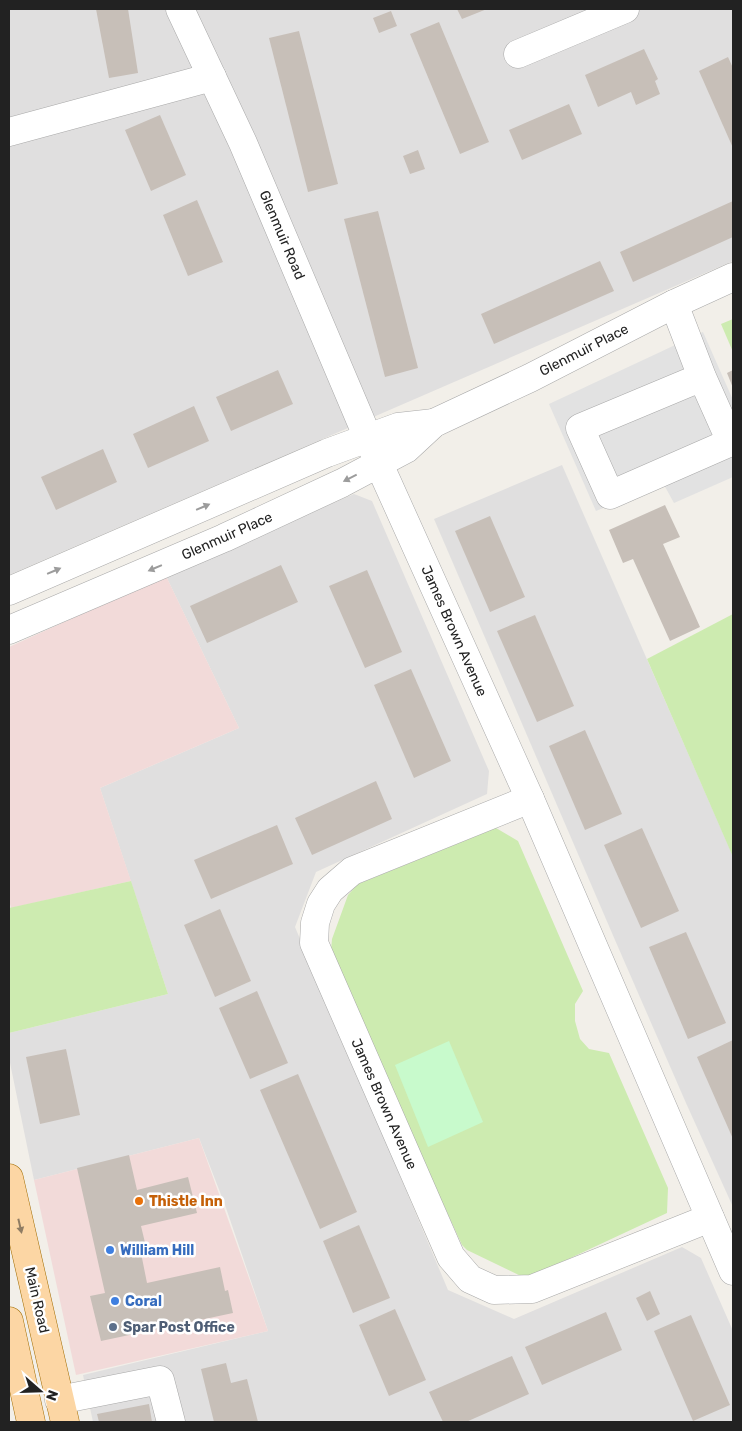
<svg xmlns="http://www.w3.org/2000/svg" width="742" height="1431" font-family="Rubik,sans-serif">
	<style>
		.residential { fill: #e0dfdf }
		.commercial { fill: #f2dad9 }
		.grass { fill: #cdebb0 }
		.park { fill: #c8facc }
		.parking { fill: #e2e2e2 }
		.building { fill: #c7bfb8 }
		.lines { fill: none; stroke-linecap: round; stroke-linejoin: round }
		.minor-casing { stroke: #a9a9a9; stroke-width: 29 }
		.major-casing { stroke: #a06b00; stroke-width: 29 }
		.minor { stroke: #fff; stroke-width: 28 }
		.major { stroke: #fcd6a4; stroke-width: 28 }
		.oneway { fill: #9c9c9c }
		.oneway2 { fill: #8f7c63 }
		.food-dot { fill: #e8710a; stroke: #fff; stroke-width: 2 }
		.shop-dot { fill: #3f7fe0; stroke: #fff; stroke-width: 2 }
		.service-dot { fill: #5c6f8a; stroke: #fff; stroke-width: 2 }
		.labels { text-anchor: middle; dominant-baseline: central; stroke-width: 5; stroke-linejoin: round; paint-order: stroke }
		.street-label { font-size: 14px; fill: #222; stroke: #fff }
		.food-label { font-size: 14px; font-weight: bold; fill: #c56008; stroke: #fff; text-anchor: start }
		.shop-label { font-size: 14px; font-weight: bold; fill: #366cbe; stroke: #fff; text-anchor: start }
		.service-label { font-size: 14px; font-weight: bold; fill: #4e5e75; stroke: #fff; text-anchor: start }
	</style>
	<rect width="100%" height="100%" fill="#f2efe9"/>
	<g class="residential">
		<path d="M9,9H733V261L9,575Z"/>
		<path d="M562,465L733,856V1207L686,1103L615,940L434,519Z"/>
		<path d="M354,494L372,501L489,771L487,794L316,872L295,927L448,1290L514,1319L682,1247L701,1258L733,1331V1422H93L83,1375L268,1331L225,1205L199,1138L34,1180L9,1058V1033L168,994L100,788L239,728L166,576Z"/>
	</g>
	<g class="commercial">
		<path d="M166,576L239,728L100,788L131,881L11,908L9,900V647Z"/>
		<path d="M199,1138L268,1331L76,1375L34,1180Z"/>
	</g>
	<g class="grass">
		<path d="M733,319V352L721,324Z"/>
		<path d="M733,614V857L647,659Z"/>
		<path d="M496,828L518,841L583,991L575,1004V1021L580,1039L589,1049L609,1053L668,1188L667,1213L532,1276L523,1277L467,1250L462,1245L411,1134L331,950L332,939L348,895L358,884Z"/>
		<path d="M131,881L168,994L9,1033V908Z"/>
	</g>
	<path class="park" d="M449,1041L483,1122L428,1147L395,1065Z"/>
	<path class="parking" d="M703,332L733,400V477L674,503L663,483L596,511L549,404Z"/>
	<g class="building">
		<path d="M96,9H128L138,73L109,78Z"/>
		<path d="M457,9H487L462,19Z"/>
		<path d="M391,11L397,26L379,33L373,18Z"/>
		<path d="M439,22L489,142L460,154L410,34Z"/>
		<path d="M299,31L338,184L308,192L269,38Z"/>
		<path d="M644,49L658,79L655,81L660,94L636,105L631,92L598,107L585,75Z"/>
		<path d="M728,57L733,68V148L699,71Z"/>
		<path d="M569,104L582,134L522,160L509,130Z"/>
		<path d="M160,115L186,175L151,191L125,130Z"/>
		<path d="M418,150L425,169L410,174L403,156Z"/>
		<path d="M197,200L223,262L188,276L163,215Z"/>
		<path d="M733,201V237L633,282L620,252Z"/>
		<path d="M378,211L418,368L385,377L344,219Z"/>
		<path d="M600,261L614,291L494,344L481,314Z"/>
		<path d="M278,370L293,404L231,431L216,397Z"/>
		<path d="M733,370V388L727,373Z"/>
		<path d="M194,406L209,441L148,468L133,434Z"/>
		<path d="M103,449L117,482L56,510L41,477Z"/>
		<path d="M665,505L680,537L663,544L700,627L670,641L633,559L623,563L609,530Z"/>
		<path d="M490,516L525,597L490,612L455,531Z"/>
		<path d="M281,565L298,602L207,643L190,606Z"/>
		<path d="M367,570L402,652L365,668L329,586Z"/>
		<path d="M535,615L574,706L537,722L497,631Z"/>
		<path d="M411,669L451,761L414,778L374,685Z"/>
		<path d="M585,730L622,814L585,830L549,746Z"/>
		<path d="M376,781L392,819L312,855L295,818Z"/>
		<path d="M277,825L293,864L211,899L194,860Z"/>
		<path d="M642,828L679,911L641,928L604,845Z"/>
		<path d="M220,909L251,981L215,997L184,925Z"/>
		<path d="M686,932L726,1023L688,1039L649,947Z"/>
		<path d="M257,991L288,1063L250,1079L219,1008Z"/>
		<path d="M733,1040V1139L697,1057Z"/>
		<path d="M66,1049L80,1115L40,1124L26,1057Z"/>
		<path d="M298,1074L357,1212L320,1229L260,1090Z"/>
		<path d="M129,1155L137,1190L188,1177L197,1213L141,1226L147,1251L141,1253L147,1283L220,1267L225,1291L228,1290L233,1313L101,1341L90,1296L105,1293L77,1168Z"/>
		<path d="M359,1225L390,1298L353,1313L323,1241Z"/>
		<path d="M650,1291L660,1314L647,1321L636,1298Z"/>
		<path d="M395,1309L426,1380L389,1396L359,1325Z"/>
		<path d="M606,1312L622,1350L542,1385L525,1347Z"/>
		<path d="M691,1315L730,1405L693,1421L654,1331Z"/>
		<path d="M512,1356L529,1394L466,1422H443L429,1392Z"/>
		<path d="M226,1363L231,1383L247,1379L258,1422H214L201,1369Z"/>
		<path d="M149,1404L152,1422H99L97,1414Z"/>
	</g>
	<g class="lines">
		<g class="minor-casing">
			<g id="minor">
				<path d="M180,9L243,143L379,464L530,799L733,1271"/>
				<path d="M518,54L625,9"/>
				<path d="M9,132L212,77"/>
				<path d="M674,304L702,377L731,442L610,495L580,428L702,377"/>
				<path d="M9,591L327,453L398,427L434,423"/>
				<path d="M9,630L224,538L342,483L406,449L434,423L530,378L674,304L733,277"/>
				<path d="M530,799L352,871L330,890L321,904L315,923L314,943L451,1257L470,1279L494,1290L532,1289L710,1218"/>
				<path d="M59,1400L160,1380L171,1422"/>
			</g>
		</g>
		<g class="major-casing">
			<g id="major">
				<path d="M9,1178L65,1422"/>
				<path d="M9,1321L31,1422"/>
			</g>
		</g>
		<use href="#minor" class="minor"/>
		<use href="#major" class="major"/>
	</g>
	<defs><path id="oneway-solid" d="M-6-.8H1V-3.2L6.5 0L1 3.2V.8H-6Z" transform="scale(1.25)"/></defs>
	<g class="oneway">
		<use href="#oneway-solid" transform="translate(350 478) rotate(153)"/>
		<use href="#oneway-solid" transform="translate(203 507) rotate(-23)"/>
		<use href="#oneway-solid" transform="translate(155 568) rotate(157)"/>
		<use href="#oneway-solid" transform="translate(54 571) rotate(-23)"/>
	</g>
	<use class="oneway2" href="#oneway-solid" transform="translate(20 1226) rotate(77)"/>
	<circle class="food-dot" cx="139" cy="1201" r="5"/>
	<g class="shop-dot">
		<circle cx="110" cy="1250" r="5"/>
		<circle cx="115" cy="1301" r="5"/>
	</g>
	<circle class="service-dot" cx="113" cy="1327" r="5"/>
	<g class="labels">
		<g class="street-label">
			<text transform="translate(282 235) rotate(67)">Glenmuir Road</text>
			<text transform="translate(584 350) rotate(-27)">Glenmuir Place</text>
			<text transform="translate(227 536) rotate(-24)">Glenmuir Place</text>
			<text transform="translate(454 631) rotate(66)">James Brown Avenue</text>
			<text transform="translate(384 1104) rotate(66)">James Brown Avenue</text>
			<text transform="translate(37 1300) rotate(77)">Main Road</text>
		</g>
		<g class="food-label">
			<text x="149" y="1201">Thistle Inn</text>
		</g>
		<g class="shop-label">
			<text x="120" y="1250">William Hill</text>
			<text x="125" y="1301">Coral</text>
		</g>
		<g class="service-label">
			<text x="123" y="1327">Spar Post Office</text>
		</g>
	</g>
	<rect width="742" height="1431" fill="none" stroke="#222222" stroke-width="20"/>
	<g transform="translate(40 1391) rotate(110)" stroke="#ffffff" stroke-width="4" paint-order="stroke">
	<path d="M0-4L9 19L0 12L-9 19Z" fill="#222222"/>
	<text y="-8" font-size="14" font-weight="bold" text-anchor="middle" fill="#222222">N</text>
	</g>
</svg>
